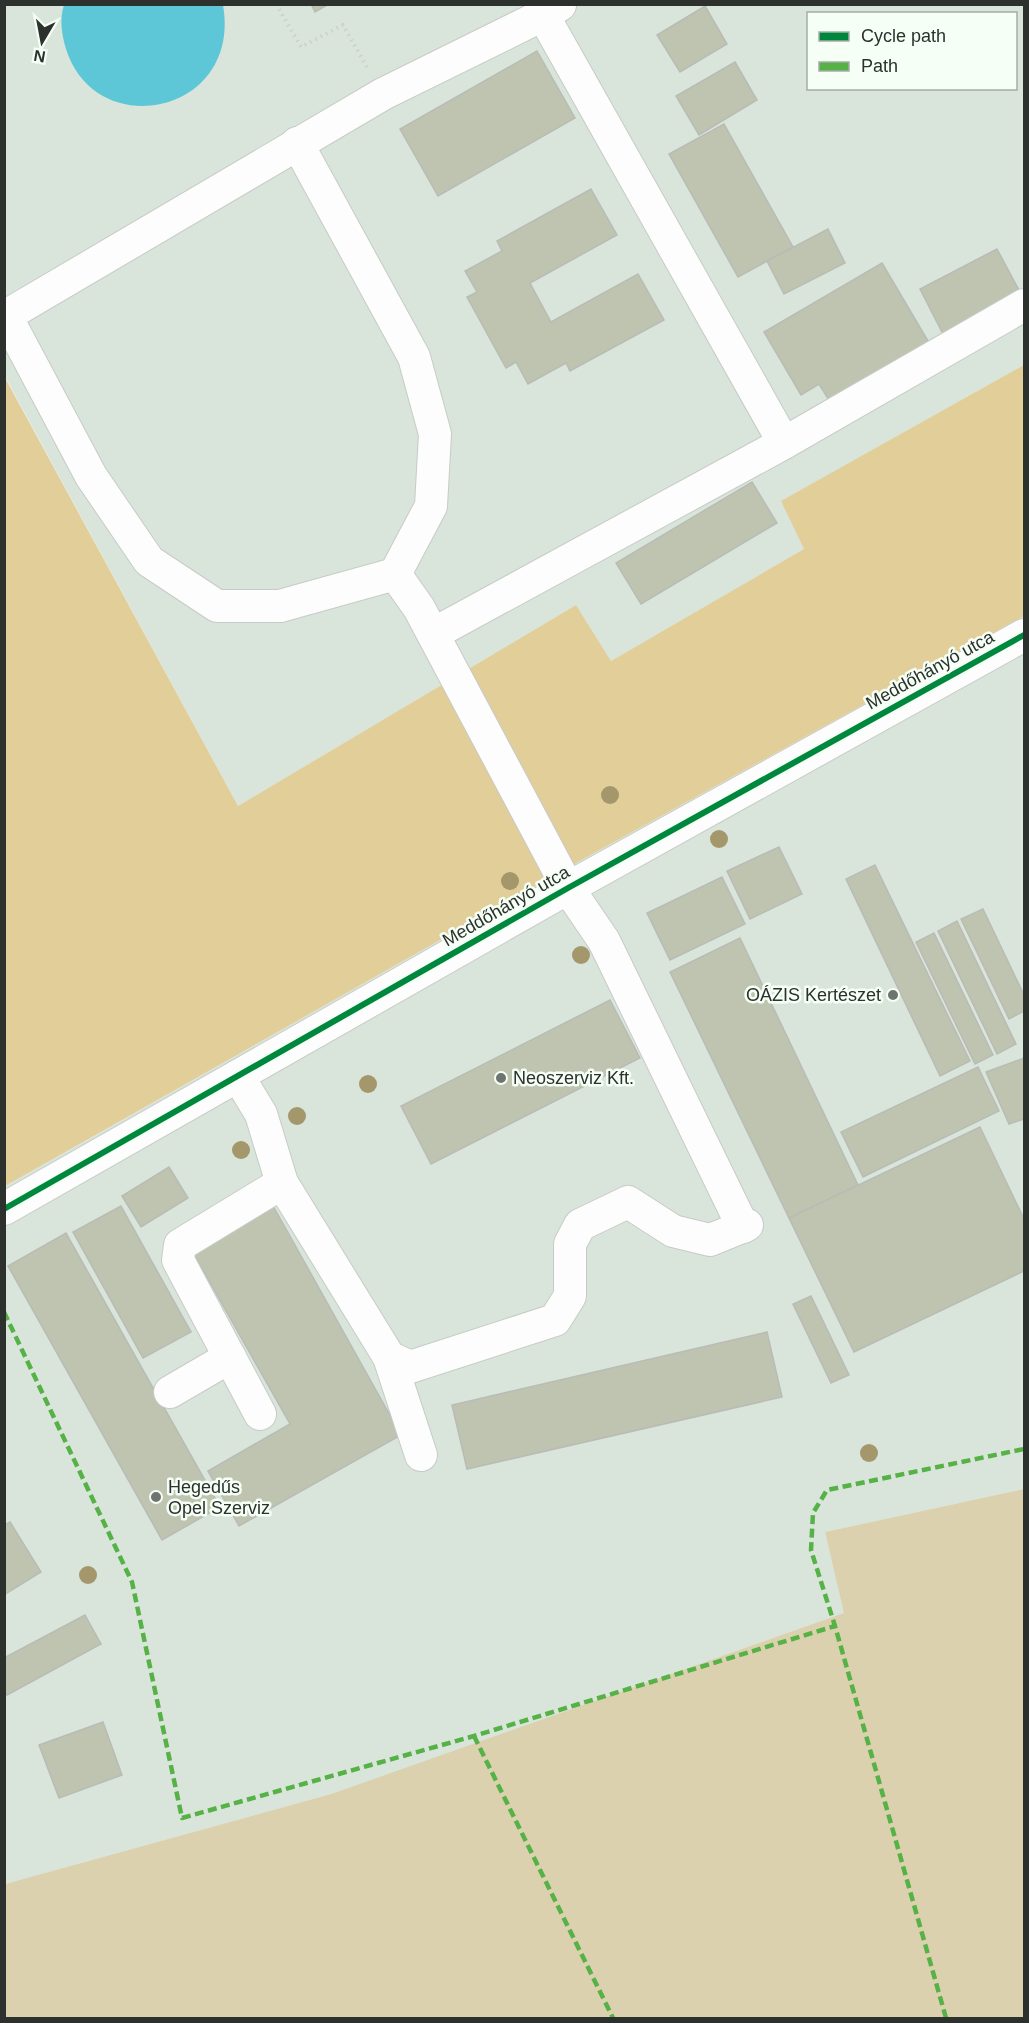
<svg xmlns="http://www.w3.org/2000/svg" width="1029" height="2023" font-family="Arial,sans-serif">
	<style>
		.built { fill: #d9e5da; fill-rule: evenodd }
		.green { fill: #dcd1af }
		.forest { fill: #e2ce99 }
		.water { fill: #5ec7d7 }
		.building { fill: #bec4af; stroke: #b9bcb6; stroke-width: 1.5 }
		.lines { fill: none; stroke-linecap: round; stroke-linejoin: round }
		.minor-casing { stroke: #c7cbc7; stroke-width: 34 }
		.path { stroke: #cccfcd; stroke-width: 4; stroke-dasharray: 1.5 4.5; stroke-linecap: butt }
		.minor { stroke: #fcfdfc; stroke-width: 32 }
		.quiet { stroke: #56b246; stroke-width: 4.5; stroke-dasharray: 9 4.5; stroke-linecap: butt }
		.cycleway-casing { stroke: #f5fff6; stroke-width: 10 }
		.cycleway { stroke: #00873e; stroke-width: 6 }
		.tree { fill: #a3976b }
		.poi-dot { fill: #6e746f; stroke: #f5fff6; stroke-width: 2 }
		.labels { text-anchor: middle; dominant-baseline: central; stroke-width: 5; stroke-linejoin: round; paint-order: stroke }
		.street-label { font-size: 18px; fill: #2c312d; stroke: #f5fff6 }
		.poi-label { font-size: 18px; fill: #2c312d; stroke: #f5fff6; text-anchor: start }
	</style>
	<rect width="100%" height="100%" fill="#e9efe9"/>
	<g class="built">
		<path d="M4,5H1024V365L782,501L804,549L611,661L576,605L238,806L5,376ZM808,14H1016V88H808Z"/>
		<path d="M1024,616V1489L825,1532L845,1613L331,1794L5,1884V1186L596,852Z"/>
	</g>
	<path class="green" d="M1024,1489V2018H5V1884L331,1794L844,1613L825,1532Z"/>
	<path class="forest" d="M1024,365V616L596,852L5,1186L4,376L238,806L576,605L611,661L804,549L781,501Z"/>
	<path class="water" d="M64,5H223C242,114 96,144 66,49C62,36 59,19 64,5Z"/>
	<g class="building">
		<path d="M311,4H329L315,12Z"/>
		<path d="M705,6L727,44L680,72L657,35Z"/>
		<path d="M537,51L575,118L438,196L400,129Z"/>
		<path d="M735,62L757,100L699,135L676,96Z"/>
		<path d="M724,124L793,247L738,277L669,154Z"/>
		<path d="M591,189L617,235L530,283L551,322L638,274L664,320L570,371L566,363L528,384L516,362L506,368L467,297L477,292L465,271L502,251L497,241Z"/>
		<path d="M828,229L845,263L784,294L767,261Z"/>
		<path d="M997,249L1021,294L943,334L920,289Z"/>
		<path d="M882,263L931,346L832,405L819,384L801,395L764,332Z"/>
		<path d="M752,482L777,523L641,604L616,563Z"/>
		<path d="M779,847L802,894L750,919L727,871Z"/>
		<path d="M875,865L970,1061L940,1076L846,879Z"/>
		<path d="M722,877L745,924L670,960L647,913Z"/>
		<path d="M983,909L1024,995V1011L1009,1019L961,919Z"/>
		<path d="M957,921L1016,1044L997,1054L938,931Z"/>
		<path d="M934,933L993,1055L975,1064L916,942Z"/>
		<path d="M740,938L858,1185L789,1218L670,972Z"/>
		<path d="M610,1000L640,1058L431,1164L401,1106Z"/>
		<path d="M1024,1058V1119L1009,1124L986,1072Z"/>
		<path d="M978,1067L999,1111L863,1177L841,1132Z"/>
		<path d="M980,1127L1024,1219V1271L854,1352L789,1218Z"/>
		<path d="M169,1167L188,1198L141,1227L122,1196Z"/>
		<path d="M272,1204L401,1435L239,1526L208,1471L290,1424L191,1249Z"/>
		<path d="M121,1206L191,1332L143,1358L73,1232Z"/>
		<path d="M66,1233L220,1507L162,1540L8,1266Z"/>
		<path d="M811,1296L849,1375L831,1383L793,1304Z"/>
		<path d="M767,1332L782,1397L467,1469L452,1405Z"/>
		<path d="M10,1522L41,1572L4,1595V1525Z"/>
		<path d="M85,1615L101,1644L7,1695L4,1692V1658Z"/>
		<path d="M103,1722L122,1775L59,1798L39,1745Z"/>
	</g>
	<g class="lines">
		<g class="minor-casing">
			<g id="minor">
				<path d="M6,316L91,476L149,561L217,606H280L395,574L431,506L435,434L414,357L297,143"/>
				<path d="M4,317L383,94L543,15L560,5"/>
				<path d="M784,443L1024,305"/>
				<path d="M395,574L419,608L568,888L604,941L743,1227"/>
				<path d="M433,634L784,443L543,15"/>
				<path d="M238,1076L261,1114L282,1183L389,1357L410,1367L555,1320L570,1296V1244L580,1225L628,1202L673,1231L710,1240L747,1225"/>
				<path d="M4,1209L568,888L1024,635"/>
				<path d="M389,1357L421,1455"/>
				<path d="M170,1392L230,1357"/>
				<path d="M260,1414L178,1260L180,1245L282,1183"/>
			</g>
		</g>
		<path class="path" d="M276,4L301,47L343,25L368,69"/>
		<use href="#minor" class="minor"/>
		<g class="quiet">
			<path d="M4,1312L132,1582L182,1818L474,1736L835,1626"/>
			<path d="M474,1736L613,2018"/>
			<path d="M946,2018L835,1626L811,1550L813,1513L827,1490L1024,1449"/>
		</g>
		<g class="cycleway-casing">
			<path id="cycleway" d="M4,1209L568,888L1024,635"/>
		</g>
		<use href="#cycleway" class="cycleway"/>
	</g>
	<g class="tree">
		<circle cx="610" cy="795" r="9"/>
		<circle cx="719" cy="839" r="9"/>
		<circle cx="510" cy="881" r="9"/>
		<circle cx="581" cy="955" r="9"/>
		<circle cx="368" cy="1084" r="9"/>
		<circle cx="297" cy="1116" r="9"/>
		<circle cx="241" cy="1150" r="9"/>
		<circle cx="869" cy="1453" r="9"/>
		<circle cx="88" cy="1575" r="9"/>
	</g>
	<g class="poi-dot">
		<circle cx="893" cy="995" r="6"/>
		<circle cx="501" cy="1078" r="6"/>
		<circle cx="156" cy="1497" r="6"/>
	</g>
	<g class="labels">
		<g class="street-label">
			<text transform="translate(930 670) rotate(-29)">Meddőhányó utca</text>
			<text transform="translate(506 906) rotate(-30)">Meddőhányó utca</text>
		</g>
		<g class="poi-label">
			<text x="881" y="995" text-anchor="end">OÁZIS Kertészet</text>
			<text x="513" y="1078">Neoszerviz Kft.</text>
			<text x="168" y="1487">Hegedűs<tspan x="168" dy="21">Opel Szerviz</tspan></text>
		</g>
	</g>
	<rect width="1029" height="2023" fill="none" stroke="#2c312d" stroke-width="12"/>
	<rect x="807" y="12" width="210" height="78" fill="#f5fff6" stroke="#a5ada6" stroke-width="1.5"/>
	<rect x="819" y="32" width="30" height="9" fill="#00873e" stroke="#a5ada6" stroke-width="1.5"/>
	<text x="861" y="42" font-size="18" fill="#2c312d">Cycle path</text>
	<rect x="819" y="62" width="30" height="9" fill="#56b246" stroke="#a5ada6" stroke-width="1.5"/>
	<text x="861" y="72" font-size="18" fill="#2c312d">Path</text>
	<g transform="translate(42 42) rotate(190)" stroke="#f5fff6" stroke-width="4.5" paint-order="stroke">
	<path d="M0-4.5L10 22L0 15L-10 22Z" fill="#2c312d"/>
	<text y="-9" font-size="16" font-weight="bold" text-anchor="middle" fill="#2c312d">N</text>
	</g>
</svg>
